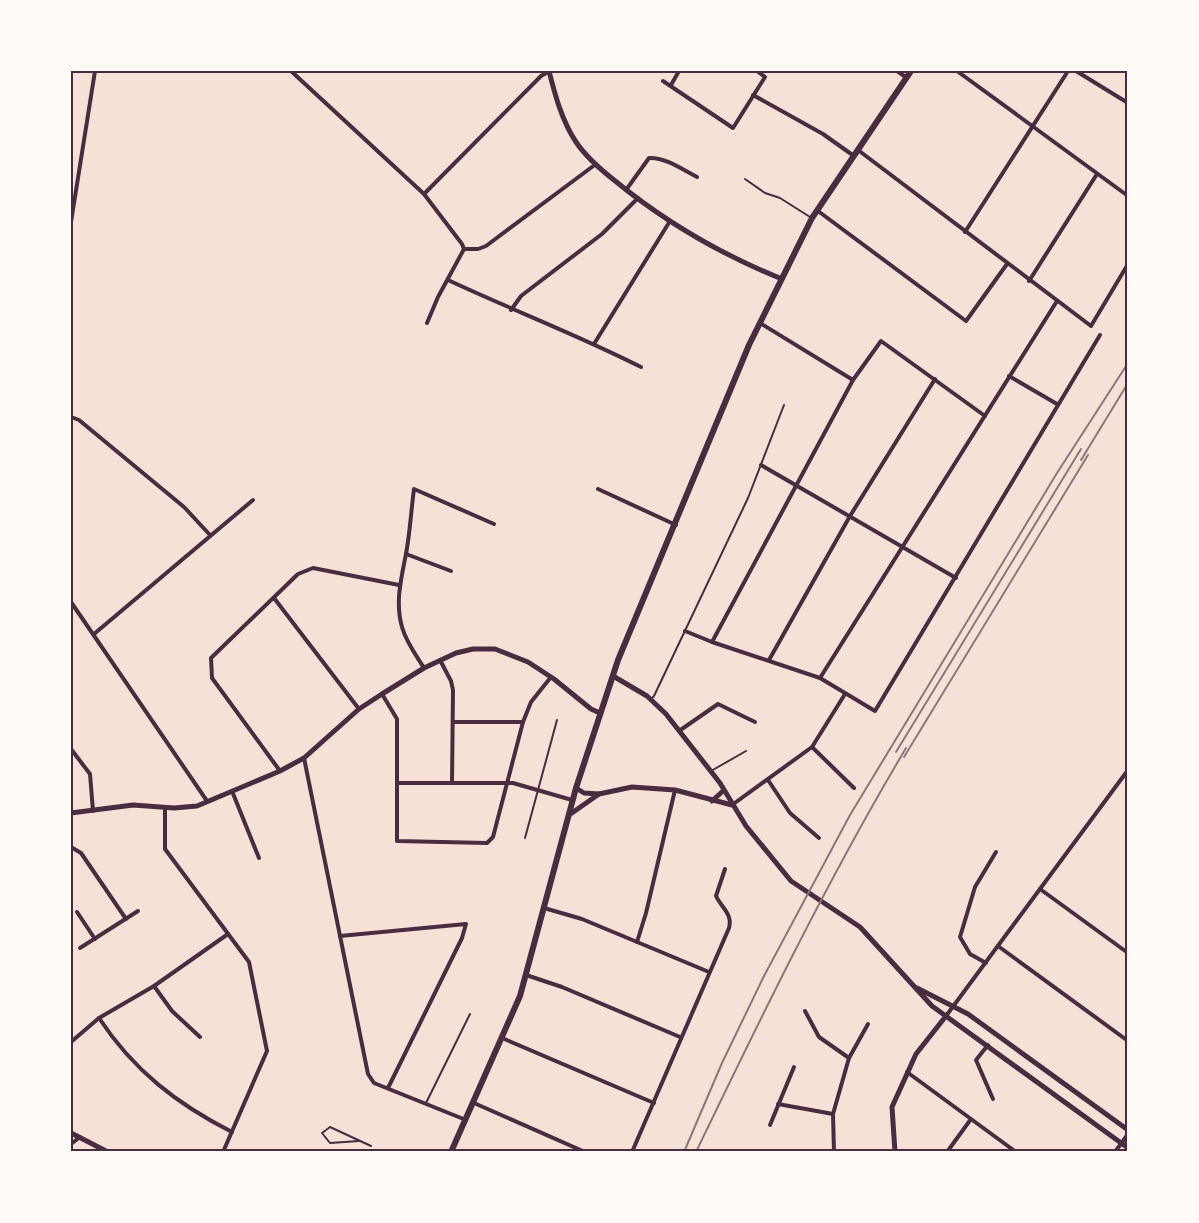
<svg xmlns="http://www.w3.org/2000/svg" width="1199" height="1223" font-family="Karla,sans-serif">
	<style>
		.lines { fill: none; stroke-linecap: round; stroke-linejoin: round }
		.service { stroke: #4a2c40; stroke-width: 2 }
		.minor { stroke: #4a2c40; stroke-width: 4 }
		.tertiary { stroke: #4a2c40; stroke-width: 5 }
		.primary { stroke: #4a2c40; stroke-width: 6 }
		.rail { stroke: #8f747c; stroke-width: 2 }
		.neatline { fill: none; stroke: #4a2c40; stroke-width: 2 }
	</style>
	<rect width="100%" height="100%" fill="#f7e1d7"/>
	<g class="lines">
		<g class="service">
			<path d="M745,179L765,193L780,198L810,217"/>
			<path d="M651,699L654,696L748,498L784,405"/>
			<path d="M711,771L746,751"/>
			<path d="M525,838L557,720"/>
			<path d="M426,1103L470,1014"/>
			<path d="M359,1141L330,1143L322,1133L330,1127L371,1146"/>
		</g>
		<g class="minor">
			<path d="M291,71L424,194L462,244L464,249L438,297L427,323"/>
			<path d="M897,71L907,78"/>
			<path d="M957,71L1128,196"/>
			<path d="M1076,71L1128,103"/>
			<path d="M663,81L733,128L765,77L757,71"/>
			<path d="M671,85L679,71"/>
			<path d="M753,95L823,134L854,156"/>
			<path d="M858,150L1091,326L1128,264"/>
			<path d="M626,190L649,158C665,157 683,170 697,177"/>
			<path d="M424,194L541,76L548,72"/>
			<path d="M818,211L966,321L1007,264"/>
			<path d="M71,222L95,71"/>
			<path d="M965,232L1068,71"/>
			<path d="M464,249H478L486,246L596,164"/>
			<path d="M448,280C512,310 578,335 641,367"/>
			<path d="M1029,281L1097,174"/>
			<path d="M511,310L521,296L602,234L638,198"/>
			<path d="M760,323L853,380"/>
			<path d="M594,344L670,221"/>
			<path d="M1009,376L1057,404"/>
			<path d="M71,417L79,420L184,507L210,535"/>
			<path d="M761,465L956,578"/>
			<path d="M598,489L676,525"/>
			<path d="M406,554L451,571"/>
			<path d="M274,598L359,709"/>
			<path d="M71,602L207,801"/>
			<path d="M685,631L712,642L820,678L875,711L1100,335"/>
			<path d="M94,634L253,500"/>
			<path d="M712,642L853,380L881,341L985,416"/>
			<path d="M440,660L451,681L453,690L452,783"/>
			<path d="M769,660L850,516L935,379"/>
			<path d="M424,668C416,655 406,642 402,627C395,603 401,579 406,554C410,533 411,511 414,489L494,524"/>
			<path d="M820,678L1057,301"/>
			<path d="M382,694L397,719V841L487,843L493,837L523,722L531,702L551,677"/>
			<path d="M454,722H523"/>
			<path d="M679,731L718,704L755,722"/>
			<path d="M812,747L854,788"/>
			<path d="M71,749L90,774L93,811"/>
			<path d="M304,758L368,1074L374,1083L466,1120"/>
			<path d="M280,771L212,678L211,658L298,574L313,568L399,585"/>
			<path d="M768,780L790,813L819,838"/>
			<path d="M397,783H513L572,800"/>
			<path d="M232,791L259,858"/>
			<path d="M732,805L812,747L845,694"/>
			<path d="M165,807V849L249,962L267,1051L223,1152"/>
			<path d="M71,847L81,853L126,919"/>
			<path d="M1040,889L1128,953"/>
			<path d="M544,908L582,919L709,972"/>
			<path d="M77,912L95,939"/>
			<path d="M340,936L466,924L462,938L388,1088"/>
			<path d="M637,942L646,913L675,790"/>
			<path d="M998,946L1128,1041"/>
			<path d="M80,948L138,911"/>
			<path d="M986,963L970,954L960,937L975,887L996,852"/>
			<path d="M526,975L562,987L680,1037"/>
			<path d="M154,986L172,1011L200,1037"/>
			<path d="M805,1011L819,1037L849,1058"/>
			<path d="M946,1016L1128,770"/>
			<path d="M99,1018C134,1071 177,1104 232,1132"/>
			<path d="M502,1038L654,1103"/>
			<path d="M71,1042L99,1018L154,986L228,934"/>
			<path d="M988,1045L976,1060L993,1099"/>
			<path d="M907,1072L1016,1152"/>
			<path d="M474,1103L585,1152"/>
			<path d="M778,1104L833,1114"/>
			<path d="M770,1125L794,1067"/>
			<path d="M71,1144L80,1137"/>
			<path d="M632,1152L729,928C733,914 721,907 716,896L725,869"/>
			<path d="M834,1152L833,1114L849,1058L868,1024"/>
			<path d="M947,1152L971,1119"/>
			<path d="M1115,1152L1128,1134"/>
		</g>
		<g class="tertiary">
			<path d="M549,71C555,95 562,121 576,142C586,157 600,169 614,180C665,222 720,254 782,279"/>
			<path d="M613,676L647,696L666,714L720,783L746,826L791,881L860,927L932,1006L1128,1148"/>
			<path d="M576,788L584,793L599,794L632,787L675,790L732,805"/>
			<path d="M712,801L724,790"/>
			<path d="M71,813L133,805L174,808L197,806L280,771L304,758L359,709L382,694L424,668L456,653L473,649H495L528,662L554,679L591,709L600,713"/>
			<path d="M569,815L599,794"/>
			<path d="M917,988L968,1014L1128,1130"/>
			<path d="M71,1133L108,1152"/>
			<path d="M895,1152L892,1107L916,1054L946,1016"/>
		</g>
		<path class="primary" d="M451,1152L520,996L576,788L618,660L749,345L812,218L911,71"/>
		<g class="rail">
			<path d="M1081,460L1128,383"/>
			<path d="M896,752L1081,449"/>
			<path d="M904,757L1088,455"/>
			<path d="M684,1152L722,1063L764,976L850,815L1057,473L1128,363"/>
			<path d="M696,1152C762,1015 828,879 906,748"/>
		</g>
	</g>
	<rect width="1199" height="1223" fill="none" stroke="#fffaf5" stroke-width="145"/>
	<rect x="72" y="72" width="1054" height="1078" class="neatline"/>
</svg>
